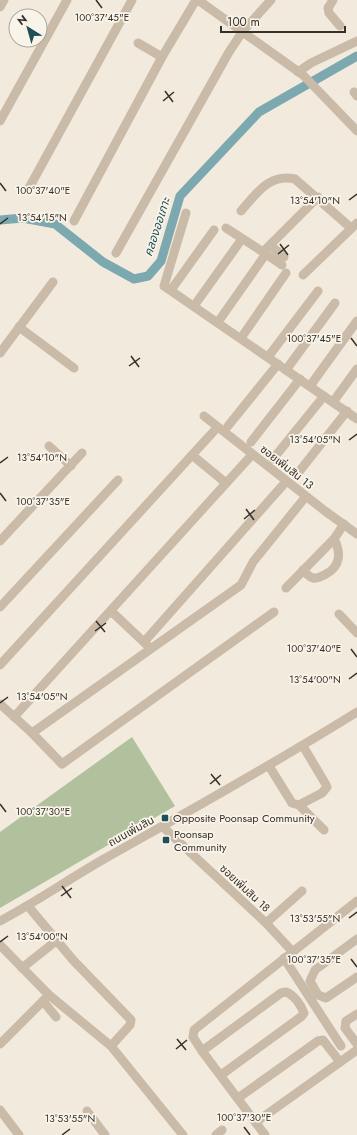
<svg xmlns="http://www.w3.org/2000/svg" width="357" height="1135" font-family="Jost,'Noto Sans Thai',sans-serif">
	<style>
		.green { fill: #b1c19d }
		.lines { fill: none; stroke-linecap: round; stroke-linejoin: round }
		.canal { stroke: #7ca8af; stroke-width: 9 }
		.minor { stroke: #cabba9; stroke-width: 9 }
		.ticks { fill: none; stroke: #372f29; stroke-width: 1.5 }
		.poi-dot { fill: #1f4f58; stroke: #f9f4e9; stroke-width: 1.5 }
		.labels { text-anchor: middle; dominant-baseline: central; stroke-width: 3.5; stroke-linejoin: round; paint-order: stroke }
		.street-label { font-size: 11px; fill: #372f29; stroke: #f9f4e9 }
		.poi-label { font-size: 11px; fill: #372f29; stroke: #f9f4e9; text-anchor: start }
		.water-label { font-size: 12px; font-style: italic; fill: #1f4f58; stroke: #f9f4e9 }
		.ticks-label { font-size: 10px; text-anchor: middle; fill: #372f29; stroke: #f9f4e9; stroke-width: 3.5; stroke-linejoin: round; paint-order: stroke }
	</style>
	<rect width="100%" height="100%" fill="#f2eadd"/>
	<path class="green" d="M132,737L175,806L0,908V832Z"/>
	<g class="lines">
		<path class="canal" d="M0,220L23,218L55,224L103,262L134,279L148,276L161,261L180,196L259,112L357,56"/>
		<g class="minor">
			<path d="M198,0L303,75L357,131"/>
			<path d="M333,0L328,8L329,13L340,26"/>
			<path d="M0,7L4,0"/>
			<path d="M138,43L162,57"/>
			<path d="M298,72L311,63L357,41"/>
			<path d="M354,92L357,96"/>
			<path d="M0,121L67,0"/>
			<path d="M29,188L132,0"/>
			<path d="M241,211C256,194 269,173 295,179L351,228"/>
			<path d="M186,213L164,286L357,419"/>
			<path d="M74,221L162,57L196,0"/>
			<path d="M226,228L263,252"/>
			<path d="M270,245L284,257"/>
			<path d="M116,253L229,52L243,31L271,0"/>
			<path d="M282,265L263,252L318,197"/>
			<path d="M303,275L357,223"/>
			<path d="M171,290L214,230"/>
			<path d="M194,306L239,243"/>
			<path d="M218,322L263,258"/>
			<path d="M19,327L74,368"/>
			<path d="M241,338L286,273"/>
			<path d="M0,353L53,282"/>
			<path d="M268,357L318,291"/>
			<path d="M286,370L335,303"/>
			<path d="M310,386L357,321"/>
			<path d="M333,402L357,369"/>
			<path d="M204,416L325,511L357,534"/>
			<path d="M228,426L278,364"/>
			<path d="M251,442L300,379"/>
			<path d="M49,446L71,466"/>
			<path d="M192,455L226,483"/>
			<path d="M273,459L324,396"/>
			<path d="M298,473L347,411"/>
			<path d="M0,541L82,453"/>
			<path d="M303,570C306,573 309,577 313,578C318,579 322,576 326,574C341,566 341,552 334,539"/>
			<path d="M286,588L334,539L344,524"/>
			<path d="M0,607L118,480"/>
			<path d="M111,611L148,646"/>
			<path d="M339,614L357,633"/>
			<path d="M144,642L283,485"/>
			<path d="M0,665L214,431"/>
			<path d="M0,704L32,733L241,585L253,562L303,500"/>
			<path d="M14,717L249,458"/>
			<path d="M32,733L62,764L274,612"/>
			<path d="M269,766L292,803L299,805L322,793L327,787L325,783L303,746"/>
			<path d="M299,805L324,830"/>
			<path d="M163,827L266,923L292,951"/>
			<path d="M28,906L73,960L131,1020L130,1025L111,1046"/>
			<path d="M0,921C36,902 69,879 104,859C189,811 274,764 357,712"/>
			<path d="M266,923L302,891"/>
			<path d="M357,939L315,970L310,981L318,995L326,998L357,977"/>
			<path d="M0,945L49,995L111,1046L183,1135"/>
			<path d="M284,958L341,1046"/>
			<path d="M22,968L56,941"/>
			<path d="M43,1001L56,1017"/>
			<path d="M357,1014L346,1021L345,1028L357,1044"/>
			<path d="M0,1044L49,995"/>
			<path d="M202,1051L281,993L286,992C294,995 301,1005 304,1013L302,1016L221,1075"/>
			<path d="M238,1098L318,1041L323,1040L340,1062"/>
			<path d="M0,1110L19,1135"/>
			<path d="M87,1111L105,1135"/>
			<path d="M256,1122L357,1050"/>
			<path d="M216,1135L222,1130"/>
			<path d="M265,1135L202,1051L193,1037L194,1030L357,901"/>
		</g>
	</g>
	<path class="ticks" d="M96,0L102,8M165,91L173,102M163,101L174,92M0,183L6,191M349,200L357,194M0,224L8,218M280,244L288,255M278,254L289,245M351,338L357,346M131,356L139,367M129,366L140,358M349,440L357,434M0,463L8,457M0,493L6,501M246,509L254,520M244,519L255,510M96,621L105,632M95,631L106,623M351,649L357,657M349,679L357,673M0,703L8,697M211,774L220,785M210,784L221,775M0,804L6,812M62,886L71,898M61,896L72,888M349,918L357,912M0,942L8,936M351,959L357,967M177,1039L186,1050M176,1049L187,1040M244,1127L250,1135M62,1135L70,1129"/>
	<g class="poi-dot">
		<rect x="161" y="814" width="8" height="8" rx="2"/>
		<rect x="162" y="836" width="8" height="8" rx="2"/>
	</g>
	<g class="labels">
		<g class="street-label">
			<text transform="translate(287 467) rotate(38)">ซอยเพิ่มสิน 13</text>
			<text transform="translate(131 831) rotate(-29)">ถนนเพิ่มสิน</text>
			<text transform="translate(245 888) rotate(43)">ซอยเพิ่มสิน 18</text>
		</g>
		<g class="poi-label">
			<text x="173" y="818">Opposite Poonsap Community</text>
			<text x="174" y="834">Poonsap<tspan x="174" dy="13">Community</tspan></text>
		</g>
		<g class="water-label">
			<text transform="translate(157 227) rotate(-72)">คลองออเกาะ</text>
		</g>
	</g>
	<g class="ticks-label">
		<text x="102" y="21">100°37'45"E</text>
		<text x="43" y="194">100°37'40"E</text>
		<text x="315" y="204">13°54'10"N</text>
		<text x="42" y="221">13°54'15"N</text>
		<text x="314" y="342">100°37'45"E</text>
		<text x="315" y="443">13°54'05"N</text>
		<text x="42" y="461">13°54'10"N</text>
		<text x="43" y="505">100°37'35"E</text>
		<text x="314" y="652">100°37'40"E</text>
		<text x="315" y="683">13°54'00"N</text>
		<text x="42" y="700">13°54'05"N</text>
		<text x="43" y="815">100°37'30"E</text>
		<text x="315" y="922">13°53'55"N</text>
		<text x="42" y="940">13°54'00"N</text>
		<text x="314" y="963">100°37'35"E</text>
		<text x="244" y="1121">100°37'30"E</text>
		<text x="70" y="1122">13°53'55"N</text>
	</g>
	<g transform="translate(28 28) rotate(323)"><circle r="19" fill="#f9f4e9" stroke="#aba59c"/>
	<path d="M0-3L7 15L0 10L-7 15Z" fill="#1f4f58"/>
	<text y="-6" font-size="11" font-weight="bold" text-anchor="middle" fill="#372f29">N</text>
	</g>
	<path d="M221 26v6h124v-6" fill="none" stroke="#372f29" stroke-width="2"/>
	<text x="227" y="26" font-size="12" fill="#372f29" stroke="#f9f4e9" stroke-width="3" paint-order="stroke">100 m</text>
</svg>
